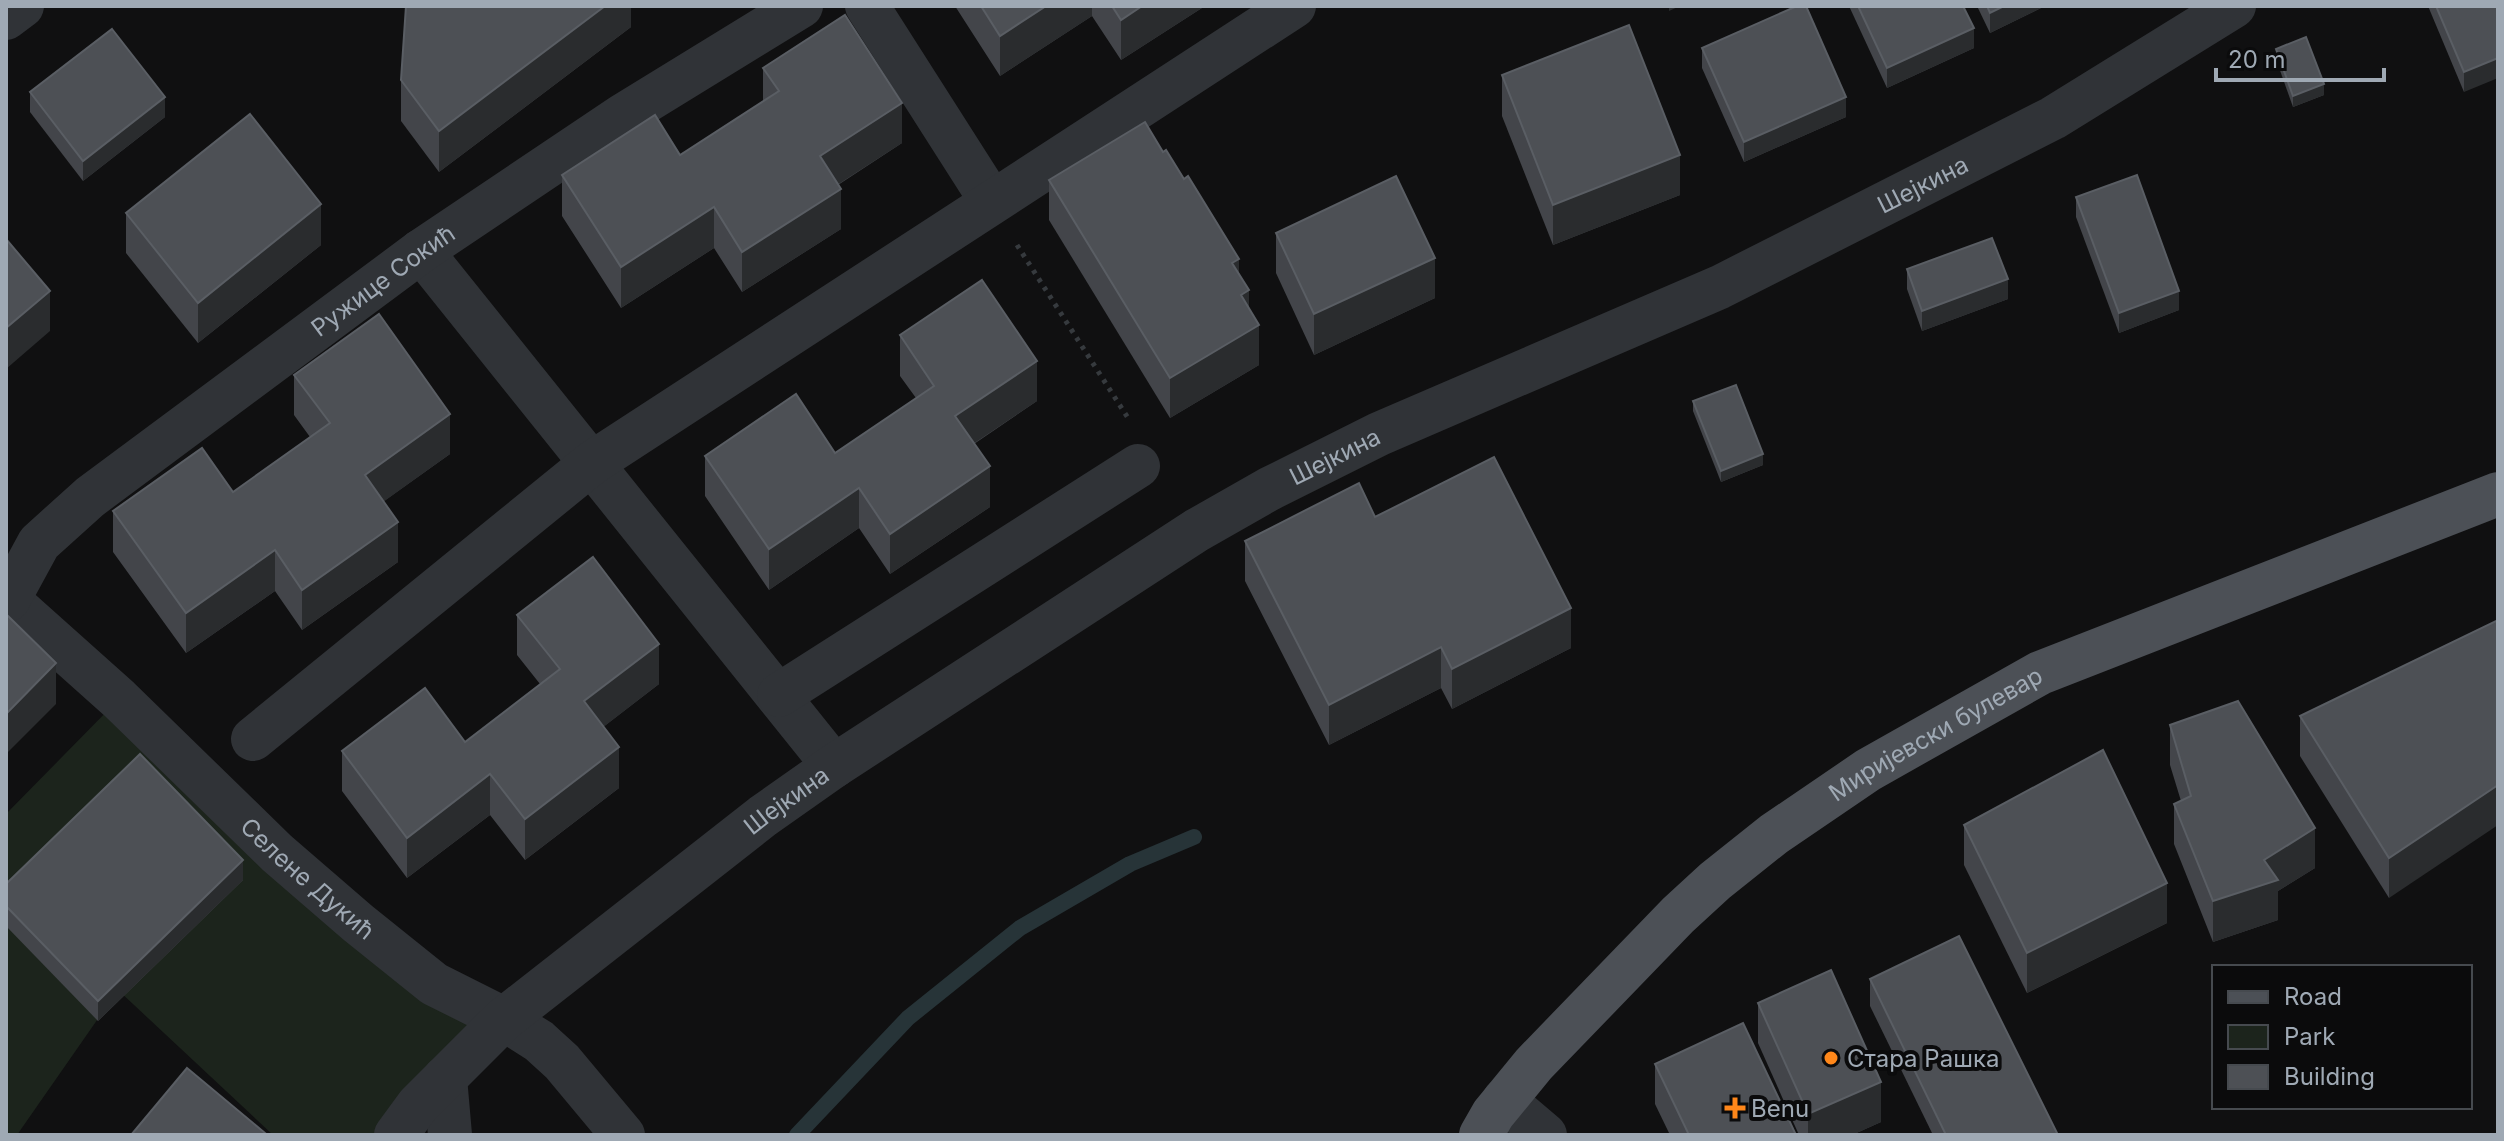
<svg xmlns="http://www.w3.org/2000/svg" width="2504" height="1141" font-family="Inter,sans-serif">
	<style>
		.green { fill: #1c241c }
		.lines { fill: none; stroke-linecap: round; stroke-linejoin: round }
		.stream { stroke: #273438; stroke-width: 16 }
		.path { stroke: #363a3e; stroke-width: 5; stroke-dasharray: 4 6; stroke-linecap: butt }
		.minor { stroke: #303337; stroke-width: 44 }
		.major { stroke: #4c5056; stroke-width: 44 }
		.wall { fill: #43454a }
		.shaded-wall { fill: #2a2c2e }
		.building { fill: #4d5055; stroke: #5a5e64; stroke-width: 2 }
		.poi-dot { fill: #ff871a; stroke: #0b0b0c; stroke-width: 3 }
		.labels { text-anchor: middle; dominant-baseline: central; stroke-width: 8; stroke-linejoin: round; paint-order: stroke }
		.street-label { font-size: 24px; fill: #9fa9b4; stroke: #0b0b0c }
		.poi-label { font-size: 24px; fill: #9fa9b4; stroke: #0b0b0c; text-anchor: start }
	</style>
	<rect width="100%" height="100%" fill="#101011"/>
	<path class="green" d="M119,699L504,1019L396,1135H273L118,990L17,1135H6V814Z"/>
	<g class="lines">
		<path class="stream" d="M797,1135L908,1018L1020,928L1130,864L1194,837"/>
		<path class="path" d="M1017,245L1128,418"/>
		<g class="minor">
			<path d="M867,6L992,202"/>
			<path d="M6,18L22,6"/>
			<path d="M421,251L834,766"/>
			<path id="s1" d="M6,598L119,699L277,853L358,923L434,984L504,1019L539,1041L562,1062L623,1135"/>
			<path id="s2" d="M8,600L39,543L90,497L421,251L622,116L801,6"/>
			<path d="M779,695L1138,466"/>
			<path d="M253,739L592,463L1294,6"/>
			<path d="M445,1078L450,1135"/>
			<path d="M1504,1100L1545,1135"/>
			<path id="s3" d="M396,1135L418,1105L504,1019L763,816L834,766L1197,530L1271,488L1379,434L1720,287L2053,118L2234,6"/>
		</g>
		<path class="major" id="s4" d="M1481,1135L1493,1114L1534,1064L1678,915L1715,881L1774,834L1868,770L2040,673L2498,494"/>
	</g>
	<g class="wall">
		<path d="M631,6V27L439,172L401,121V80Z"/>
		<path d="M955,6H1205L1121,60L1092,16L1000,76Z"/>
		<path d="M1849,6H1963L1974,48L1887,88Z"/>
		<path d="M1977,6H2045L1990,33Z"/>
		<path d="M2428,6H2498L2464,92Z"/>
		<path d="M1702,48L1846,117L1744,162L1702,68Z"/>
		<path d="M2276,49L2324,95L2293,107L2276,59Z"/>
		<path d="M763,68L902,143L838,185L841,229L742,292L714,248L621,308L562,216V175L680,155L763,101Z"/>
		<path d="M1502,75L1680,195L1553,245L1502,116Z"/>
		<path d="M30,92L165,117L83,181L30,112Z"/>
		<path d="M1049,180L1239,273L1259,365L1170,418L1049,220Z"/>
		<path d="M2076,197L2179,310L2119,333L2076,217Z"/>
		<path d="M2497,202H2498V246L2497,243Z"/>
		<path d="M126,213L321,245L198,343L126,253Z"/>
		<path d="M1276,233L1435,298L1314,355L1276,273Z"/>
		<path d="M1907,269L2008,299L1922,331L1907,289Z"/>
		<path d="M900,335L1037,401L974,444L990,507L890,574L859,528L769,590L705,496V456L835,453L916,398L900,376Z"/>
		<path d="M294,375L450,454L384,501L398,562L302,630L275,591L186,653L113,552V511L233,492L310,437L294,415Z"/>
		<path d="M1693,401L1763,465L1721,482L1693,411Z"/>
		<path d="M1375,517L1571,648L1452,709L1441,688L1329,745L1245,581V541Z"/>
		<path d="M517,615L659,684L603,727L619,788L525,860L490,815L407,878L342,791V751L465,742L540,684L517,655Z"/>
		<path d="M2498,620L2389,898L2300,756V716Z"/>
		<path d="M2170,725L2315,868L2278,891V920L2213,942L2174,844V804L2181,801L2170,765Z"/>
		<path d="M1964,825L2167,923L2027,993L1964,865Z"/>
		<path d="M243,880L98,1021L6,926V884Z"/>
		<path d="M1870,979L2058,1135H1933L1870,1006Z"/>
		<path d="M1758,1003L1881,1122L1852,1135H1799L1758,1043Z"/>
		<path d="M1655,1064L1796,1135H1670L1655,1104Z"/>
	</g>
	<g class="shaded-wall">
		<path d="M605,6H631V27L439,172V131Z"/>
		<path d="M1046,6H1092V16L1000,76V36Z"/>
		<path d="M1142,6H1205L1121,60V20Z"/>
		<path d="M1669,6H1680L1669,11Z"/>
		<path d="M2004,6H2045L1990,33V13Z"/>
		<path d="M1974,28V48L1887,88V68Z"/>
		<path d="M2498,58V78L2464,92V72Z"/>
		<path d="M2324,84V95L2293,107V96Z"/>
		<path d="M165,97V117L83,181V161Z"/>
		<path d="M1846,97V117L1744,162V142Z"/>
		<path d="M902,103V143L820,196V156Z"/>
		<path d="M1680,155V195L1553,245V205Z"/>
		<path d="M841,189V229L742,292V252Z"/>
		<path d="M321,204V245L198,343V303Z"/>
		<path d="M714,207V248L621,308V267Z"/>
		<path d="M1435,258V298L1314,355V314Z"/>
		<path d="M1239,259V299L1232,263Z"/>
		<path d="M2008,279V299L1922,331V311Z"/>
		<path d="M1249,290V330L1259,325V365L1170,418V378L1241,295Z"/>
		<path d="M50,291V331L6,369V328Z"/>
		<path d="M2179,291V310L2119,333V313Z"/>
		<path d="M1037,361V401L955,456V416Z"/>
		<path d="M450,414V454L365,515V475Z"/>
		<path d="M1763,454V465L1721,482V471Z"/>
		<path d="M990,466V507L890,574V534Z"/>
		<path d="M859,488V528L769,590V549Z"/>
		<path d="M398,522V562L302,630V590Z"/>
		<path d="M275,550V591L186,653V613Z"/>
		<path d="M1571,608V648L1452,709V669Z"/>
		<path d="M659,644V684L584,742V701Z"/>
		<path d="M1441,647V688L1329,745V705Z"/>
		<path d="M56,663V704L6,754V714Z"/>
		<path d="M619,747V788L525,860V819Z"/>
		<path d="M490,774V815L407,878V838Z"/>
		<path d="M2498,785V825L2389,898V858Z"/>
		<path d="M2315,828V868L2278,891V920L2213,942V901L2264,860Z"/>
		<path d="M243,860V880L98,1021V1001Z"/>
		<path d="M2167,883V923L2027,993V953Z"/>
		<path d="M1881,1082V1122L1852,1135H1808V1114Z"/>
	</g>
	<g class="building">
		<path d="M406,6H605L439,131L401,80Z"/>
		<path d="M981,6H1046L1000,36Z"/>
		<path d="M1112,6H1142L1121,20Z"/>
		<path d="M1797,6H1806L1846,97L1744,142L1702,48Z"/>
		<path d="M1858,6H1963L1974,28L1887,68Z"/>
		<path d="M1987,6H2004L1990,13Z"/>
		<path d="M2436,6H2498V58L2464,72Z"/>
		<path d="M845,15L902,103L820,156L841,189L742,252L714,207L621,267L562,175L655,115L680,155L779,91L763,68Z"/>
		<path d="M1629,25L1680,155L1553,205L1502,75Z"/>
		<path d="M112,29L165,97L83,161L30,92Z"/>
		<path d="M2306,37L2324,84L2293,96L2276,49Z"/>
		<path d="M250,114L321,204L198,303L126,213Z"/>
		<path d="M1145,122L1163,152L1166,150L1184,179L1188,176L1239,259L1232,263L1249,290L1241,295L1259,325L1170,378L1049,180Z"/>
		<path d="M2137,175L2179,291L2119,313L2076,197Z"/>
		<path d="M1396,176L1435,258L1314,314L1276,233Z"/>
		<path d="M1992,238L2008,279L1922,311L1907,269Z"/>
		<path d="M6,239L50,291L6,328Z"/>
		<path d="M982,280L1037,361L955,416L990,466L890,534L859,488L769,549L705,456L796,394L835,453L934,386L900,335Z"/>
		<path d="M379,314L450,414L365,475L398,522L302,590L275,550L186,613L113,511L202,448L233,492L330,423L294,375Z"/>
		<path d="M1736,385L1763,454L1721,471L1693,401Z"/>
		<path d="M1494,457L1571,608L1452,669L1441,647L1329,705L1245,541L1359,483L1375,517Z"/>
		<path d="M593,557L659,644L584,701L619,747L525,819L490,774L407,838L342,751L425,688L465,742L560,669L517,615Z"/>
		<path d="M6,614L56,663L6,714Z"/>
		<path d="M2498,620V785L2389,858L2300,716Z"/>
		<path d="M2238,701L2315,828L2264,860L2278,880L2213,901L2174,804L2191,796L2170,725Z"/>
		<path d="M2103,750L2167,883L2027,953L1964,825Z"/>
		<path d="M140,754L243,860L98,1001L6,906V884Z"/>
		<path d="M1959,936L2058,1135H1946L1870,979Z"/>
		<path d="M1831,970L1881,1082L1808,1114L1758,1003Z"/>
		<path d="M1743,1023L1796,1135H1689L1655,1064Z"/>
		<path d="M187,1068L265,1133L263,1135H131Z"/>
	</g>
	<g class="poi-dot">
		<circle cx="1831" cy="1058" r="8"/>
		<path d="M1731 1096h8v8h8v8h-8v8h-8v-8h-8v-8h8z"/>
	</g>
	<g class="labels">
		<g class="street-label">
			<text stroke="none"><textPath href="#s3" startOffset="1812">Шејкина</textPath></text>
			<text stroke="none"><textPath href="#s2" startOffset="498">Ружице Сокић</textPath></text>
			<text stroke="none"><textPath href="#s3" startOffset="1164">Шејкина</textPath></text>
			<text stroke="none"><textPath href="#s4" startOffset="612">Миријевски булевар</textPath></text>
			<text stroke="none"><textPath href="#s3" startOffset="516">Шејкина</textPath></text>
			<text stroke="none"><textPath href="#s1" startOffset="412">Селене Дукић</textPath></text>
		</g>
		<g class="poi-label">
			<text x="1847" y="1058">Стара Рашка</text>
			<text x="1751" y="1108">Benu</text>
		</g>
	</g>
	<rect width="2504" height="1141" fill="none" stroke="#9fa9b4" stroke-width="16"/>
	<rect x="2212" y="965" width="260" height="144" fill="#0b0b0c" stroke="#464a4f" stroke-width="2"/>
	<rect x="2228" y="991" width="40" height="12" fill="#4c5056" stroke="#464a4f" stroke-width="2"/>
	<text x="2284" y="1005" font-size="24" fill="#9fa9b4">Road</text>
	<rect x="2228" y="1025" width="40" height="24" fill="#1c241c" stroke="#464a4f" stroke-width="2"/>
	<text x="2284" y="1045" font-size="24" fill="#9fa9b4">Park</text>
	<rect x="2228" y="1065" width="40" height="24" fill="#4d5055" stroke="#464a4f" stroke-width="2"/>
	<text x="2284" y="1085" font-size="24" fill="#9fa9b4">Building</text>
	<path d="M2216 68v12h168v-12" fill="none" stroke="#9fa9b4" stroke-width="4"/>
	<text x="2228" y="68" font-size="24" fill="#9fa9b4" stroke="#0b0b0c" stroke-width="6" paint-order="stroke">20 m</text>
</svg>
